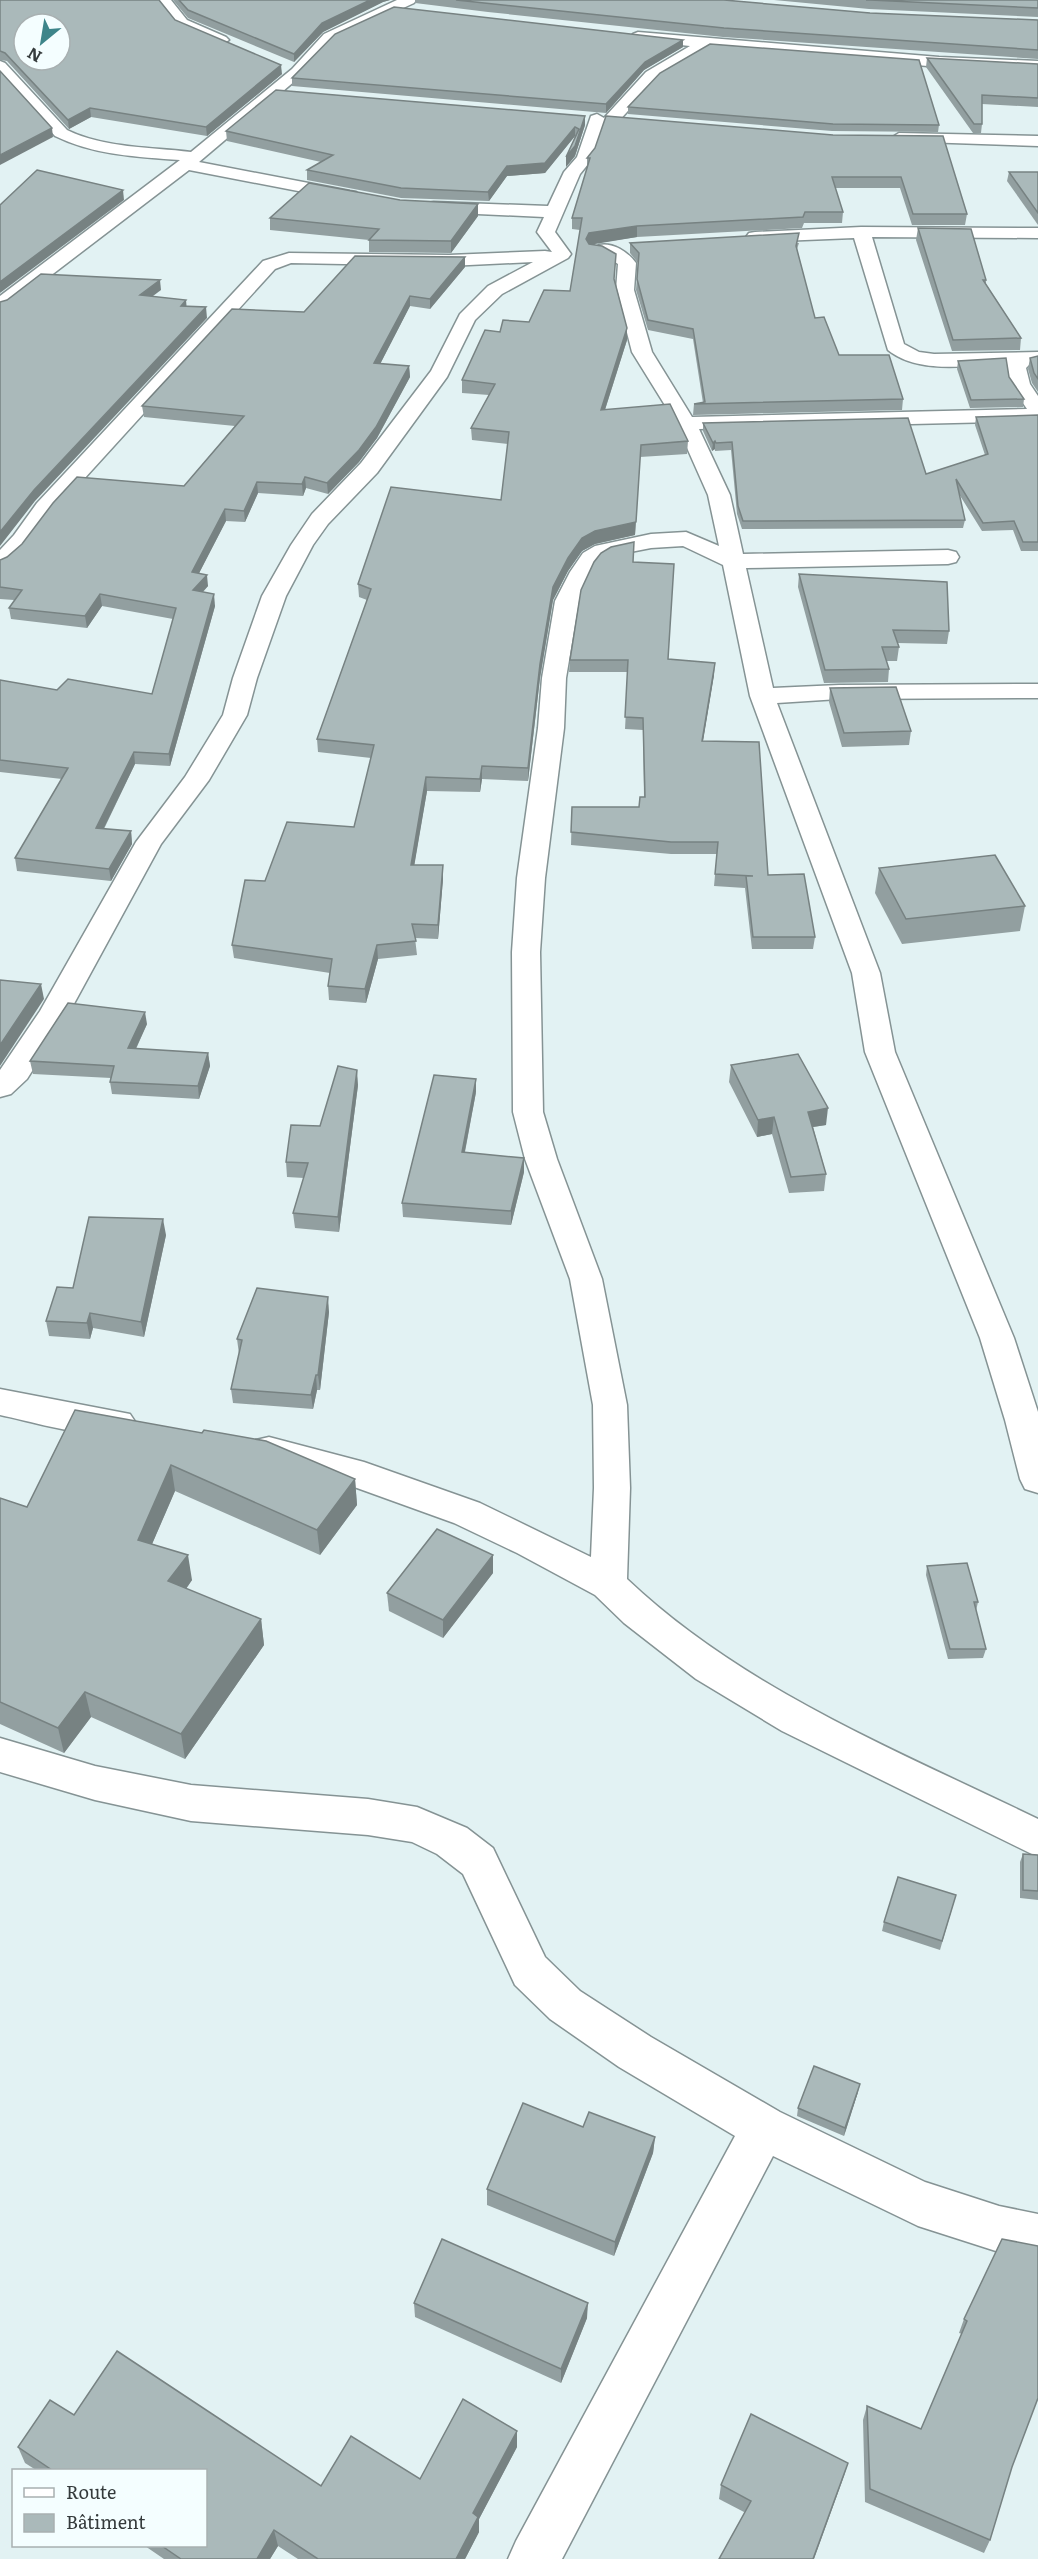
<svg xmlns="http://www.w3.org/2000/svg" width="1038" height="2559" font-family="Literata,serif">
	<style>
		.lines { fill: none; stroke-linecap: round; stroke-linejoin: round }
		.street-casing { stroke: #859394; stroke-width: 3 }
		.street { fill: #fff; fill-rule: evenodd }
		.wall { fill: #929fa0 }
		.shaded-wall { fill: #778282 }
		.building { fill: #aab9ba; stroke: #778282; stroke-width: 1.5; fill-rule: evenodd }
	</style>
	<rect width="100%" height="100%" fill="#e2f2f3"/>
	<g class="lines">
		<g class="street-casing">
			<g id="street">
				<path d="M156,0H171L187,20L226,37L229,40L221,45L216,43L177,26Z"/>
				<path d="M397,0H416L414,3L334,40L302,75L199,162L350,191L356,192L359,196L356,200L350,201L189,170L7,309L0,311V296L180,160C138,157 93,155 55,136L0,75V61L5,63L67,130C104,148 150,147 191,152L292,69L324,34Z"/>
				<path d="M638,32L939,57L1038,61V71L939,67L709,47L658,78L616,124H604L593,158L580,174L555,232L571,254L568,258L502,294L475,320L447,377L377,473L328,524L313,545L286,596L257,678L247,715L209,780L161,844L70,1011L27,1079L11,1094L0,1097V1070L40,1011L136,842L185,777L223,715L233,678L262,596L291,545L312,514L361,463L431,371L460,314L488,286L533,262L449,266L291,263L275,269L53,513C41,530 20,565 0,570V550L14,535L37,503L263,261L289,253L449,255L545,251L552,252L537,232L544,217L434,212L428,211L425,207L428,203L434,202L548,206L564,172L577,157L591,116L597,114L604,118L646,72L690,46L633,40L630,37L633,34Z"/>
				<path d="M899,133L1038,136V146L893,141L891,138Z"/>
				<path d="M861,227L1038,228V238L872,237L904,344L919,352L934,354L1038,352V364H1030L1026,368L1030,384L1038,396V421L699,429L730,495L743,554L948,550L956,552L959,557L956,562L948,564L746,568L773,688L839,685L1038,684V698L839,699L777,703L880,973L895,1052L1014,1338L1038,1412V1493L1025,1489L1020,1479L1005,1420L980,1338L865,1052L852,973L750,696L723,565L683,546L651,548L610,556L599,563L592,572L579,601L566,678L564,728L545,878L540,952L543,1112L557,1159L602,1279L627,1405L630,1488L627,1579C743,1689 896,1750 1038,1819V1857L782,1731L696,1679L624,1623L595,1595L517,1553L454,1523L357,1488L256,1460L251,1450L256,1440L269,1437L364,1462L480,1503L591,1557L594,1488L593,1405L570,1279L525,1159L513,1112L512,952L517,878L538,728L542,678L555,601L570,572L583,553L595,546L651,534L686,532L719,546L708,495L676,423L632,352L616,290L618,264L596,249L599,245C613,242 628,252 636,263L634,290L652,352L692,417L1027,409L1010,384L1007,364C970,365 919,375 888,350L854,238L755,242L749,241L746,237L749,233L755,232Z"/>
				<path d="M0,1389L130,1414L136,1423L130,1432C99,1442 34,1422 0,1415Z"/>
				<path d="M0,1738L95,1766L191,1785L368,1799L417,1807L467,1828L493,1848L545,1957L580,1991L651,2037L780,2112L925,2182L999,2206L1038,2214V2260L999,2252L918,2226L773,2156L562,2559H508L516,2541L735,2136L619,2067L550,2019L515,1985L463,1874L437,1854L412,1842L368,1835L191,1821L95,1800L0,1772Z"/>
			</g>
		</g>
		<use href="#street" class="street"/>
	</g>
	<g class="wall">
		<path d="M0,0L175,20L282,74L207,136L91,117L69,129L7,61L0,60Z"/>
		<path d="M173,0H390L383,2L323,32L294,62L188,18Z"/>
		<path d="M415,0H724L870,13L1038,20V59L723,37L488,12L415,3Z"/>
		<path d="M774,0H1038V17L869,9Z"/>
		<path d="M683,40V47L644,70L606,113L292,86V78Z"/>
		<path d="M927,58L1038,64V107L982,104V124L981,133H973L926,67Z"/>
		<path d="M628,107L939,125L938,132L832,131L628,114Z"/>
		<path d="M585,125L575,156L566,167L575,136L545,173L507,176L489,201L401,198L307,180V170L321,162L227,141L226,131Z"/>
		<path d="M833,135L967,214L965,225H912L900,188H835L843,212L842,223H804L802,228L637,237L591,244L615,281L627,328V340L605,410L688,441L687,454L640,457L635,535L595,544L582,551L568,571L553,600L540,678L528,781L482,779L480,792L427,791L414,865L443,879L438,939L415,938L417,955L378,959L366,1003L329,1000L328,986L330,973L234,958L232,945L265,881L354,827L371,758L318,752L317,739L367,600L359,597L358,584L501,500L508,444L472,440L471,428L489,395L462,393V380L500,332L529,322L570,291L580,230L572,229V218L587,168V158Z"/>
		<path d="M1009,172H1038V225L1007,181Z"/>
		<path d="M400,200L478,204V216L451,253L369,252V240L270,230V218Z"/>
		<path d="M918,228L986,280V284L1021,338L1020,350L952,351L916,240Z"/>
		<path d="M630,243H799L797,249L815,318L839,355L903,399L902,410L693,415L694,404L703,403L693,339L648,330L636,290L638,263L630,253Z"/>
		<path d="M465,267L430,309L410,306L380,364L409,366L410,377L377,438L359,462L328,494L306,488L303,496L258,493L245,522L226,521L199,573L208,586L203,592L215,606L170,766L135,764L104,829L131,831L132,844L111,881L17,871L15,858L62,779L0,772V680L57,690L152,694L173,619L102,606L87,628L11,619L9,608L14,600L0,599V560L184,486L235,426L144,417L142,406L304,312Z"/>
		<path d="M1038,356V392L1032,383L1028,369L1030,358Z"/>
		<path d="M958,361L1024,399L1023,407L970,408L957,369Z"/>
		<path d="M1038,415V551H1021L1013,530L982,531L959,494L965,520L963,528L742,529L737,514L731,450L715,451V449L712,451L703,431V423L926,474L985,455L975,425L976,417Z"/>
		<path d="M633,562L668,659L714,675L703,741L768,875L815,937L813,949H752L745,888L714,886L717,854H671L571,845L572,807H639L644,797L643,730L625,729L628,672H569L570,660Z"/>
		<path d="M799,574L949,631L947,644L897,643L899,647L897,661H886L889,669L888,682L824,683L798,587Z"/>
		<path d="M830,688L911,731L909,745L842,747L829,702Z"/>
		<path d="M879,868L1025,906L1020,931L902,944L875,893Z"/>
		<path d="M147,1024L136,1049L208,1053L210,1066L199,1099L112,1094L110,1082L111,1078L33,1074L30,1061Z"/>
		<path d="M731,1065L826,1125L813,1127L826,1174L824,1191L789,1193L772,1134L757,1137L729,1082Z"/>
		<path d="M358,1085L339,1232L295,1228L293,1213L304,1178L287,1177L286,1162Z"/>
		<path d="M476,1092L465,1152L524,1172L511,1225L403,1217L402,1203Z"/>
		<path d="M166,1235L144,1337L93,1328L90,1339L49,1336L46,1321L73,1288Z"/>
		<path d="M329,1312L320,1390H317L313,1409L233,1403L231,1389L239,1354L237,1339Z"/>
		<path d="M75,1410L355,1479L357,1505L320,1555L175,1491L152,1544L192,1580L186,1589L261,1619L264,1645L185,1759L91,1717L64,1753L0,1724V1498L27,1507Z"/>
		<path d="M927,1566L978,1602L976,1611L986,1649L983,1658L948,1659L926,1575Z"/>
		<path d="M493,1573L443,1638L389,1611L387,1593Z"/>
		<path d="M1023,1854L1038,1855V1900L1020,1898V1862Z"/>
		<path d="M956,1895L940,1950L882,1931L884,1922Z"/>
		<path d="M858,2092L844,2136L797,2116L798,2108Z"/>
		<path d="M583,2127L655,2137L653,2153L614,2256L487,2205V2189Z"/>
		<path d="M1002,2239L1012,2467L990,2540L984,2553L865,2502L863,2420L867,2406L921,2429L962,2334L959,2333L964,2319Z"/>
		<path d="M414,2303L587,2318L561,2383L415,2317Z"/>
		<path d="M74,2415L321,2486L420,2479L517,2431V2447L479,2519V2532L465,2559H298L278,2546L270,2559H164L145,2546H206V2470H36L25,2463L18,2447Z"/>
		<path d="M844,2476L744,2512L719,2499L721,2485Z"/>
	</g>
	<g class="shaded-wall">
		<path d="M370,0H390L383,2L323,32L294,62V54L322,23Z"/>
		<path d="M683,40V47L644,70L606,113V104L645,62Z"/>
		<path d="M281,65L282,74L207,136L206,127Z"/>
		<path d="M90,108L91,117L69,129L68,120Z"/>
		<path d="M585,116V125L575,156L566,167V157Z"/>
		<path d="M575,127V136L545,173L507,176L489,201L488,192L507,166Z"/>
		<path d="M52,128L53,137L0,165V155Z"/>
		<path d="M123,190L124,200L0,293V282Z"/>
		<path d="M478,204V216L451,253V241Z"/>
		<path d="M637,226V237L589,245L586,239L589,233Z"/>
		<path d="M465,257V267L430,309V299Z"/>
		<path d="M160,280L161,290L141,305L140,295Z"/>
		<path d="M410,296V306L375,374L374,363Z"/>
		<path d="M186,300L187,311L181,306Z"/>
		<path d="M206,307L207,318L35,501L0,546V532L34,490Z"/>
		<path d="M627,328V340L601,422V410Z"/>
		<path d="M409,366L410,377L377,438L359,462L328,494L327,483Z"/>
		<path d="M715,441V449L712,451L713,443Z"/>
		<path d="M640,457L635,535L595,544L582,551L568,571L553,600L540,678L528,781V768L540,664L553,587L568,558Z"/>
		<path d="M305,477L306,488L303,496L302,484Z"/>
		<path d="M257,482L258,493L245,522L244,511Z"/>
		<path d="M225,509L226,521L194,583L192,572Z"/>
		<path d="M207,575L208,586L194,601L193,590Z"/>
		<path d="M100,594L102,606L87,628L85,616Z"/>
		<path d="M214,594L215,606L170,766L169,754Z"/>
		<path d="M715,663L714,675L701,753L702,741Z"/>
		<path d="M134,752L135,764L98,840L96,828Z"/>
		<path d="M482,766V779L480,792V779Z"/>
		<path d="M426,777L427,791L412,879L411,865Z"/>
		<path d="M131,831L132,844L111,881L109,869Z"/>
		<path d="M443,865V879L438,939V925Z"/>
		<path d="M377,945L378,959L366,1003L365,989Z"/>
		<path d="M41,984L44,999L0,1066V1045Z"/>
		<path d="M145,1012L147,1024L130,1061L128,1048Z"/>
		<path d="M208,1053L210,1066L199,1099L198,1086Z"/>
		<path d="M357,1070L358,1085L339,1232L338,1217Z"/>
		<path d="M476,1079V1092L462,1166V1152Z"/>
		<path d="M828,1108L826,1125L806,1128L808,1112Z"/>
		<path d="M774,1117L772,1134L757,1137L758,1120Z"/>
		<path d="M524,1158V1172L511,1225V1211Z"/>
		<path d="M163,1219L166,1235L144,1337L141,1322Z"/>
		<path d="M328,1297L329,1312L320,1390L318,1375Z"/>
		<path d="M90,1313L93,1328L90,1339L87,1323Z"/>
		<path d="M316,1375L317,1390L313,1409L311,1395Z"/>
		<path d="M171,1465L175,1491L143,1565L138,1540Z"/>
		<path d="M355,1479L357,1505L320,1555L317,1530Z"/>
		<path d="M188,1555L192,1580L173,1607L168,1581Z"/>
		<path d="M493,1555V1573L443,1638V1620Z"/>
		<path d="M261,1619L264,1645L185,1759L181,1734Z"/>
		<path d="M85,1692L91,1717L64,1753L58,1728Z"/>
		<path d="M860,2084L858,2092L844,2136L845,2128Z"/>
		<path d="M655,2137L653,2153L614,2256L615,2242Z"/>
		<path d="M588,2303L587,2318L561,2383V2369Z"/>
		<path d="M517,2431V2447L479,2519V2532L465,2559H456L473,2513Z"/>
		<path d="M848,2463L844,2476L814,2559H813Z"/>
		<path d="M274,2530L278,2546L270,2559H257Z"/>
	</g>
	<g class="building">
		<path d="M0,0H159L175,20L281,65L206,127L90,108L68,120L5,53L0,51ZM24,24H60V60H24Z"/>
		<path d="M179,0H370L322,23L294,54L188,10Z"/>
		<path d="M456,0H724L870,13L1038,20V50L724,28Z"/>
		<path d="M866,0H1038V8L870,0Z"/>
		<path d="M394,7L683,40L645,62L606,104L292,78L335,34Z"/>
		<path d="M710,44L919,60L939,125L833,124L628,107L660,73Z"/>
		<path d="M927,58L1038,64V98L982,95V124H974Z"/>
		<path d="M0,71L52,128L0,155Z"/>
		<path d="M276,90L585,116L575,146L566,157L579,129L575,127L545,163L507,166L488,192L401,188L307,170L333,155L226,131Z"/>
		<path d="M606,116L833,135L943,136L967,214H913L901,177H832L843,212H805L803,217L637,226L589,233L586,239L589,244L602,246L616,254L614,279L627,328L601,410L670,404L688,441L641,445L636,522L595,531L582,538L568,558L553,587L540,664L528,768L482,766L480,779L426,777L411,865H443L438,925L412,924L416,941L377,945L365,989L328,986L332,959L232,945L245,880L265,881L287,822L354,827L374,745L317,739L371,589L358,584L391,487L501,500L509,432L471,428L495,384L462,380L485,330L500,332L503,320L529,322L544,290L570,291L582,218H572L590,158H587L595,148Z"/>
		<path d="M37,170L123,190L0,282V205Z"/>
		<path d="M1009,172H1038V213Z"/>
		<path d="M309,183L400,200L478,204L451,241L369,240L379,229L270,218Z"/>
		<path d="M918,228L971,229L986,280H983L1021,338L953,340Z"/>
		<path d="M799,233L796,246L815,318L824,317L839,355H889L903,399L694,404L705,402L693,329L648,320L637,279L639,253L630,243Z"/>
		<path d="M355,256L465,257L430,299L410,296L374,363L409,366L376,427L359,450L327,483L305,477L302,484L257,482L244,511L225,509L192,572L207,575L193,590L214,594L169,754L134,752L96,828L131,831L109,869L15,858L68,768L0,760V680L57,690L68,679L152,694L176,608L100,594L85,616L9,608L22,590L0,587V560L7,557L22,544L53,503L77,477L184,486L244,416L142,406L232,309L304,312Z"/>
		<path d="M41,274L160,280L140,295L186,300L181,306L206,307L34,490L0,532V302L7,300Z"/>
		<path d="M1038,356V379L1034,373L1030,358Z"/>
		<path d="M1006,358L1009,377L1024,399L971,400L958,361Z"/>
		<path d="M1038,415V542H1023L1014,521L983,523L956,479L965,520L743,521L738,506L732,442L716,443L715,441L713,443L703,423L908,418L926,474L988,454L976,417Z"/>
		<path d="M634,542L633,562L674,564L668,659L715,663L702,741L759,742L768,875L804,874L815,937H753L746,876H753L715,874L718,842H671L571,832L572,807H639L640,797H645L643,718L625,717L628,660H570L581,590L594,562L601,553L611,547Z"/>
		<path d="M799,574L947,582L949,631L893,630L899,647H882L889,669L825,670Z"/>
		<path d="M896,687L911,731L844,733L830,688Z"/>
		<path d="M995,855L1025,906L906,919L879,868Z"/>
		<path d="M0,980L41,984L0,1045Z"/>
		<path d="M68,1003L145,1012L128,1048L208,1053L198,1086L110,1082L114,1066L30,1061Z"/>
		<path d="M798,1054L828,1108L808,1112L826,1174L791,1177L774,1117L758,1120L731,1065Z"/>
		<path d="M338,1066L357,1070L338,1217L293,1213L308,1163L286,1162L291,1125L320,1126Z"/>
		<path d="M434,1075L476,1079L462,1152L524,1158L511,1211L402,1203Z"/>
		<path d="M89,1217L163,1219L141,1322L90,1313L87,1323L46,1321L57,1287L73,1288Z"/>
		<path d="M257,1288L328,1297L318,1375H316L311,1395L231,1389L242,1340L237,1339Z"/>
		<path d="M75,1410L202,1433L204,1430L266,1441L355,1479L317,1530L171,1465L138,1540L188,1555L168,1581L261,1619L181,1734L85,1692L58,1728L0,1702V1498L27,1507Z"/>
		<path d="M437,1529L493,1555L443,1620L387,1593Z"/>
		<path d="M967,1563L978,1602H974L986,1649H950L927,1566Z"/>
		<path d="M1023,1854L1038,1855V1891L1023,1890Z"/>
		<path d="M898,1877L956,1895L942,1941L884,1922Z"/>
		<path d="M814,2066L860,2084L845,2128L798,2108Z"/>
		<path d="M523,2103L583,2127L589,2112L655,2137L615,2242L487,2189Z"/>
		<path d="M442,2239L588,2303L561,2369L414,2303Z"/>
		<path d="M1002,2239L1038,2246V2398L1012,2467L990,2540L870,2489L867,2406L921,2429L967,2321L964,2319Z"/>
		<path d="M117,2351L321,2486L351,2436L420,2479L463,2399L517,2431L473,2513L478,2517L456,2559H318L274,2530L257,2559H181L162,2546H206V2470H52L18,2447L50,2400L74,2415Z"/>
		<path d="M751,2414L848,2463L813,2559H719L751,2501L721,2485Z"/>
	</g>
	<rect x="12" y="2469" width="195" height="78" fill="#f4feff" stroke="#a8b0b1" stroke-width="1.5"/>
	<rect x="24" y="2488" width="30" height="9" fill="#ffffff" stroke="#a8b0b1" stroke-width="1.5"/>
	<text x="66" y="2499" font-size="18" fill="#353b3c">Route</text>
	<rect x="24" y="2514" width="30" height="18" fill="#aab9ba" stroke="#a8b0b1" stroke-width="1.5"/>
	<text x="66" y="2529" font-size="18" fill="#353b3c">Bâtiment</text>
	<g transform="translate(42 42) rotate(210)"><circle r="28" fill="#f4feff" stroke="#a8b0b1" stroke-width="1.5"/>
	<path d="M0-4.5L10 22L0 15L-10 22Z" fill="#3d858a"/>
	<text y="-9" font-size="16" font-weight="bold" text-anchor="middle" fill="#353b3c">N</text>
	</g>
</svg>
